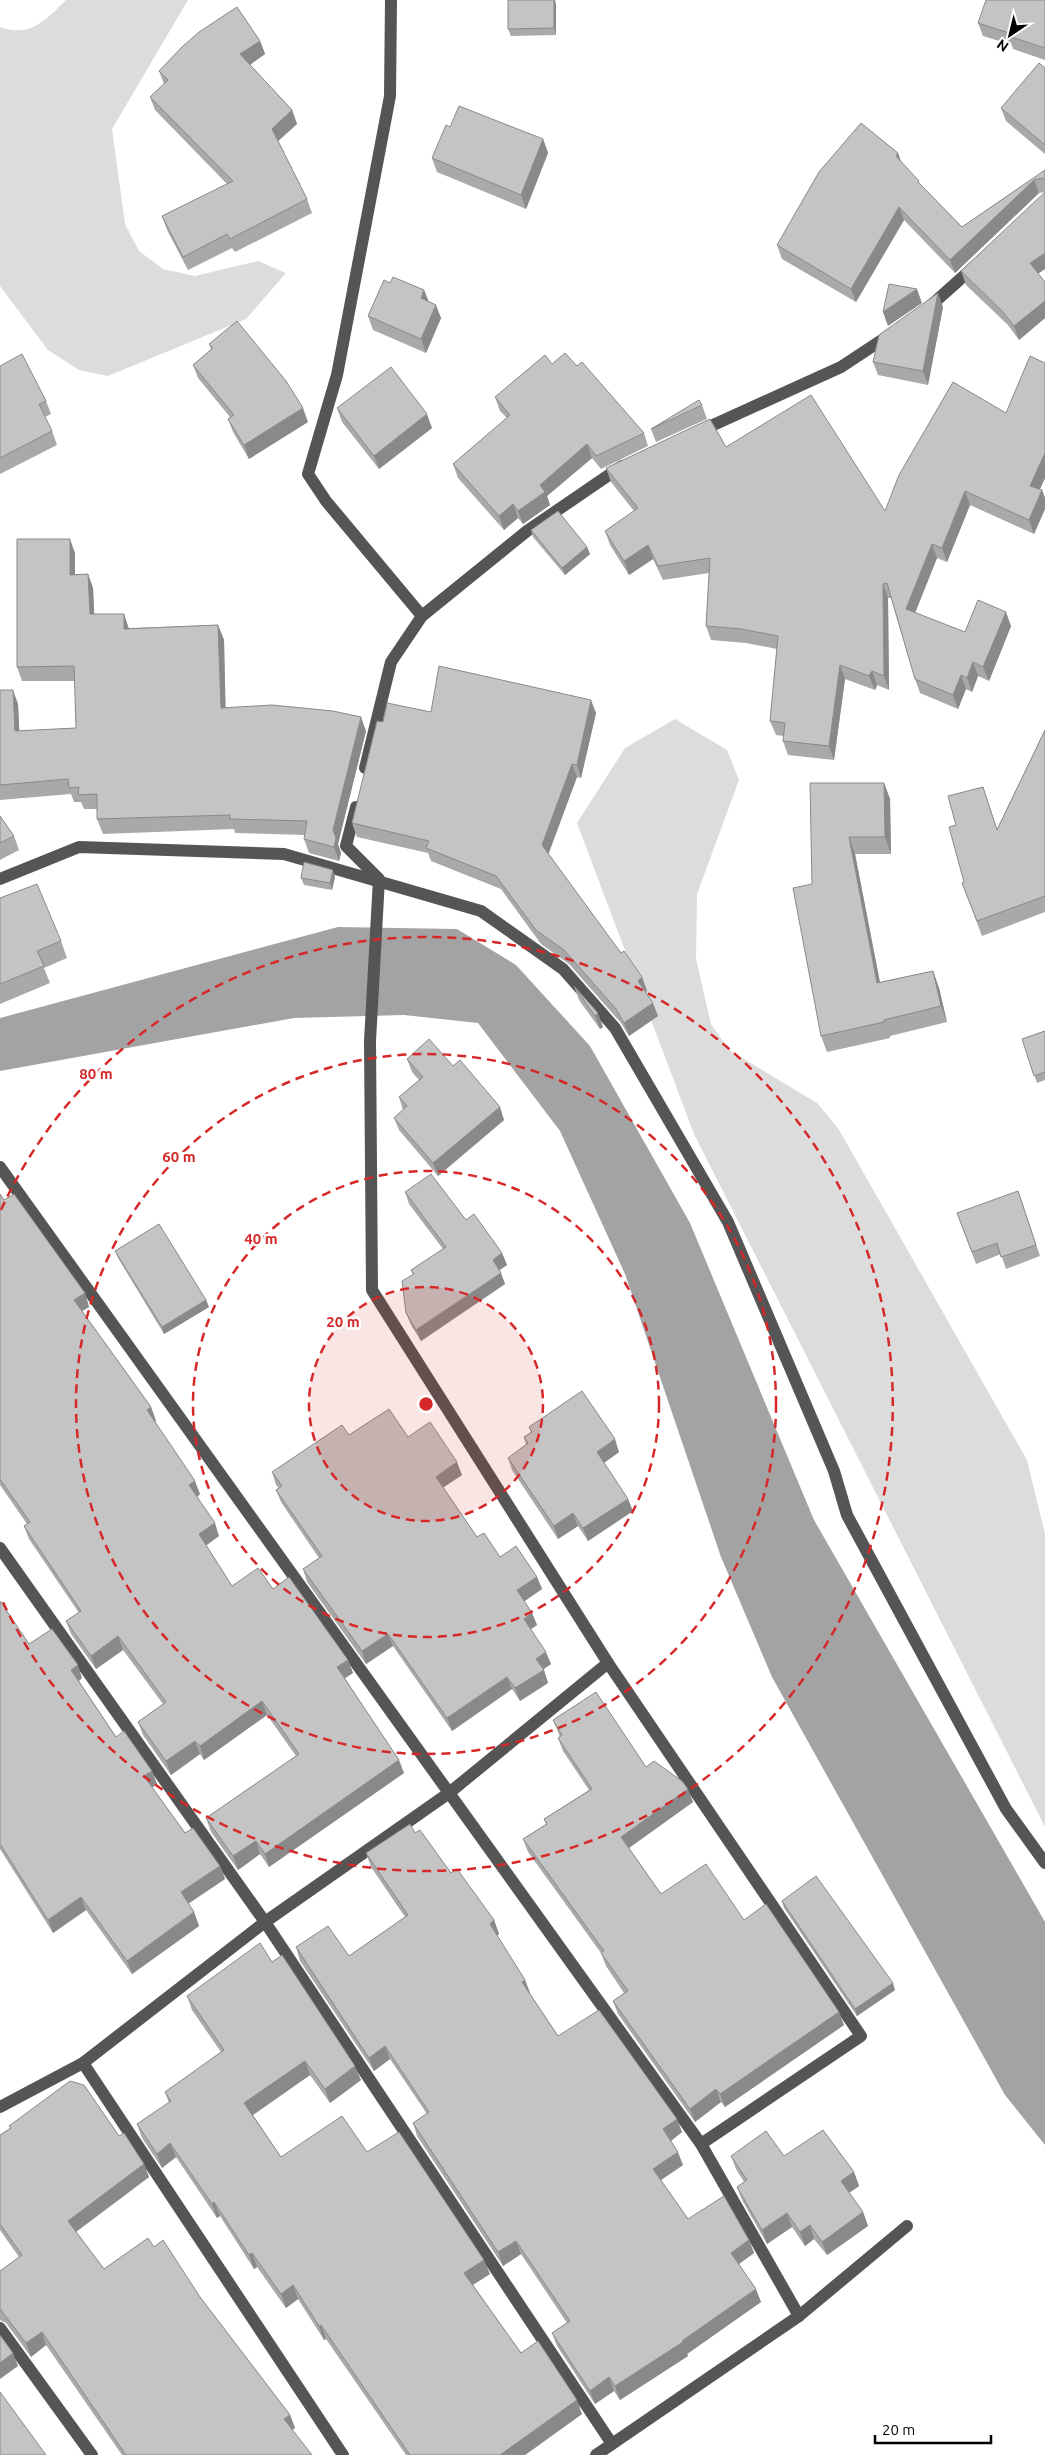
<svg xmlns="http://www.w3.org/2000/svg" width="1045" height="2455" font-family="Ubuntu,sans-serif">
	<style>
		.green { fill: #dcdcdc }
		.water { fill: #a3a3a3 }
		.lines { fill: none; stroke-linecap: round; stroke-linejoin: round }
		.minor { stroke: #555; stroke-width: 12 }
		.wall { fill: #a9a9a9 }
		.shaded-wall { fill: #898989 }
		.building { fill: #c4c4c4; stroke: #898989 }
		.ring { fill: none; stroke: #d62828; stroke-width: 2.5; stroke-dasharray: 9 6 }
		.centre { fill: #d62828; stroke: #fff; stroke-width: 2.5 }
		.ring-label { font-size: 15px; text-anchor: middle; font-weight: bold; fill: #d62828; stroke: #fff; stroke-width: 5; stroke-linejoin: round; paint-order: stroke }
	</style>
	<rect width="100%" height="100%" fill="#fff"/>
	<g class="green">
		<path d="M66,0H188L112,129L125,224L139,251L163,269L195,276L258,261L286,273L246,319L108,376L79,370L48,350L0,286V27C30,38 46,20 66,0Z"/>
		<path d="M675,719L727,750L739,780L697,894L696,959L711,1024L729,1050L817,1103L838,1128L1027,1460L1045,1534V1827L694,1134L577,823L625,748Z"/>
	</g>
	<path class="water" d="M338,927L457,929L516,965L590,1046L690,1223L814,1520L1045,1922V2145L1005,2095L772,1677L721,1557L625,1274L560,1131L478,1023L404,1015L294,1018L0,1071V1018Z"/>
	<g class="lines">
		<g class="minor">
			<path d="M391,0L390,96L337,375L308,474L326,501L422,616"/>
			<path d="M928,308L976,265"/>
			<path d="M700,431L841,367L891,334"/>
			<path d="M365,768L391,662L422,616L527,531L622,466"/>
			<path d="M356,807L346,846L379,879L370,1041L372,1290L608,1663L861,2036L701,2144"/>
			<path d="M0,879L79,847L284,854L481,911L563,969L615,1028L728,1222L834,1471L847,1515L1006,1809L1045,1863"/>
			<path d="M0,1167L701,2144L799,2316"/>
			<path d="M0,1548L265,1922L612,2444"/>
			<path d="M83,2063L343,2455"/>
			<path d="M0,2107L83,2063L265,1922L449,1793L608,1663"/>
			<path d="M0,2328L92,2455"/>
			<path d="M596,2455L799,2316L907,2226"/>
		</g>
	</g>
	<g class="wall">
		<path d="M508,0H555L556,5V35L511,36L508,29Z"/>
		<path d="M1045,0V60L1013,49L1012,45L983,36L978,23Z"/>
		<path d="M260,41L265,54L250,65L292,110L297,124L278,141L307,199L312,213L235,252L232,248L188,270L167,230L162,216L227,184L155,110L150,97L164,84L159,71Z"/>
		<path d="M1045,68V154L1006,121L1001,108Z"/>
		<path d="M543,139L548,153L526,209L437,172L432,158Z"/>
		<path d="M898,153L901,162L921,185L962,227L1045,170V192L1039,193L955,273L904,220L856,302L782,259L777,245Z"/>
		<path d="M961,271L1038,274L1045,282V318L1019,340L1008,325L966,285Z"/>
		<path d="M390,283L424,290L429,302L441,318L426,353L373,330L368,316Z"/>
		<path d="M943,307L928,385L878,375L873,362Z"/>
		<path d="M209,344L308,422L249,459L233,432L228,419L230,417L198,378L193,365L211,349Z"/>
		<path d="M1045,363V478L1040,489L1042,490L1045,498V509L1034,534L970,505L947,562L937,558L915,613L965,632L1011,626L989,681L978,676L972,692L966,689L958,709L920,693L915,679L891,598H888L889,690L877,685L875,690L845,679L834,760L788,755L783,741L784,736L776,735L770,721L777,649L746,643L711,640L706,626L709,573L663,580L653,559L629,575L610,545L605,531L634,511L611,482L606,468L726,447L885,511L1006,413Z"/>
		<path d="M552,364L577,366L644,433L648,446L601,469L592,458L547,496L550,505L523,524L518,518L504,530L458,478L453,464L507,418L500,411L495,397Z"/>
		<path d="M0,366L46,401L51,414L45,417L52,431L57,445L0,474Z"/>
		<path d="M702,405L707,419L656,442L651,429Z"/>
		<path d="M337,408L432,428L379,469L342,422Z"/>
		<path d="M531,530L587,547L590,554L565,575L533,537Z"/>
		<path d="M75,553V575L88,574L93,588L94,614L129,628L218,625L224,640L225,707L366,731L338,844L341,853L339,861L309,853L304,839L305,835L235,833L234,829L103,834L97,819V809H84L81,802H74L71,794L0,800V690L18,704L19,731L76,728L75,681H22L17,667Z"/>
		<path d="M431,712L596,713L581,778L577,777L548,854L621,953L642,977L647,991L646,992L658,1016L629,1036L621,1023L569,964L541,944L501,889L431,861L428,853L357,837L352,823L383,722Z"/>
		<path d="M1045,730V912L982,936L962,883L964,882L956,825L983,787L997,829Z"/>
		<path d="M884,783L890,799L891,854H855L880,982L933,971L939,988L947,1022L890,1036V1038L827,1052L821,1036L812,884Z"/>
		<path d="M0,816L14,836L19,850L0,860Z"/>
		<path d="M335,877L332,890L304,885L301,878Z"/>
		<path d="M0,898L61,941L67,958L44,968L50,983L0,1004Z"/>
		<path d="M574,986L603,1027L600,1029L579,1000Z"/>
		<path d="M1045,1031V1080L1037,1083L1022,1039Z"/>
		<path d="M407,1059L453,1066L504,1120L438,1176L399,1130L394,1118L403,1110L399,1097L419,1080L412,1072Z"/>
		<path d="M405,1192L466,1220L502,1253L507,1265L499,1270L505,1284L421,1341L411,1325L406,1313L413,1275L411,1270L443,1249L409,1204Z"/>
		<path d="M0,1194L4,1200L85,1293L89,1307L82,1311L151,1407L156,1421L155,1422L200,1494L197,1497L219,1536L206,1545L232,1586L273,1589L348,1660L353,1673L345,1678L404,1773L269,1867L260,1854L238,1870L211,1832L206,1818L296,1756L267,1715L204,1760L200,1754L171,1775L143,1735L138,1722L163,1704L123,1650L96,1669L71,1634L66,1621L79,1613L29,1539L24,1526L27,1524L0,1485Z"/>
		<path d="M1022,1202L1040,1256L1006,1269L1001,1254L976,1264L957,1213Z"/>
		<path d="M115,1251L206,1300L209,1307L164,1334L118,1258Z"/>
		<path d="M529,1427L619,1452L604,1463L633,1511L588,1541L578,1526L558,1539L512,1470L508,1458L526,1445L524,1437L531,1432Z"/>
		<path d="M349,1435L408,1437L462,1475L443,1487L477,1537L500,1557L537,1577L542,1589L524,1601L532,1613L537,1625L531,1629L551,1664L543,1669L548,1683L520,1701L512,1689L452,1731L393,1646L366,1664L307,1582L303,1569L319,1558L281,1502L276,1490L279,1488L276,1485L272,1472Z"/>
		<path d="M0,1601L29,1644L82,1678L79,1681L116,1737L152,1771L157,1784L152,1787L185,1833L220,1866L225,1879L188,1904L194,1912L199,1926L132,1974L86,1910L53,1933L0,1849Z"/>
		<path d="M553,1720L646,1767L693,1802L629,1848L661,1894L744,1920L839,2012L844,2025L725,2107L721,2102L695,2122L618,2014L613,2001L624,1993L606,1966L601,1953L528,1852L523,1839L546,1824L544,1819L589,1790L563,1751L558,1738L560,1737Z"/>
		<path d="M415,1833L494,1920L499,1934L497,1935L525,1980L530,1993V1994L558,2036L682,2132L671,2141L683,2165L661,2180L688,2219L749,2240L754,2253L739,2264L761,2302L687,2354L688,2356L620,2400L614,2391L595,2404L557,2346L552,2333L567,2323L521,2254L503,2266L417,2136L413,2123L427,2114L390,2059L374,2071L300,1961L296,1947L349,1956L405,1917L371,1867L366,1853Z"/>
		<path d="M782,1901L895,1990L857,2016L784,1908Z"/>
		<path d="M272,1962L361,2080L330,2103L310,2075L253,2115L281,2157L367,2152L490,2274L473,2285L521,2353L582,2414L525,2455H406L326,2339L324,2340L298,2299L286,2308L257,2267L254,2269L220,2216L217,2218L176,2157L162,2168L142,2138L137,2124L169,2103L165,2092L221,2052L192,2010L187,1996Z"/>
		<path d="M9,2126L119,2136L144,2164L149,2177L76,2232L104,2269L154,2247L200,2297L290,2415L295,2428L292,2430L312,2455H122L46,2345L31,2357L6,2323L0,2320V2271L19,2257L0,2230V2135L10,2128Z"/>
		<path d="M731,2156H784L854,2172L859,2186L849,2193L863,2212L868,2226L827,2255L814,2239L805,2246L792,2227L767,2244L742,2200L737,2187L744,2182L736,2169Z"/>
	</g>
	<g class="shaded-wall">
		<path d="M554,0H555L556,5V35L554,28Z"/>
		<path d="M260,41L265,54L245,68L240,54Z"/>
		<path d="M292,110L297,124L277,142L272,129Z"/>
		<path d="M543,139L548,153L526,209L521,195Z"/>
		<path d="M898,153L903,167L896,156Z"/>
		<path d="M1034,180L1039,193L955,273L950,260Z"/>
		<path d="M899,207L904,220L856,302L851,289Z"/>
		<path d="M1045,253V269L1035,276L1030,263Z"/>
		<path d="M917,289L922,303L888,326L883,312Z"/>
		<path d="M424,290L429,303L421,298Z"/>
		<path d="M938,293L943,307L928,385L923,371Z"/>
		<path d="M1045,301V318L1019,340L1014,326Z"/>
		<path d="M436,305L441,318L426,353L421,339Z"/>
		<path d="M303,408L308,422L249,459L244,445Z"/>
		<path d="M427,414L432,428L379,469L374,456Z"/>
		<path d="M587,444L592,458L547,496L550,505L523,524L518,511L540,485Z"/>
		<path d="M1045,453V478L1035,500L1030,486Z"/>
		<path d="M1042,490L1045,498V509L1034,534L1029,520Z"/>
		<path d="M965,491L970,505L947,562L942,548Z"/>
		<path d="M513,504L518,518L504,530L499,516Z"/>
		<path d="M70,539L75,553V589L70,575Z"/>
		<path d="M932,544L937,558L911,623L906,609Z"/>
		<path d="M648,545L653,559L629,575L624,561Z"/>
		<path d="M587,547L590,554L565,575L562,568Z"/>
		<path d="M88,574L93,588L95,628L90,614Z"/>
		<path d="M883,584L888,598L889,690L884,676Z"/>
		<path d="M1006,612L1011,626L989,681L983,667Z"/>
		<path d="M124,614L129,629H124Z"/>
		<path d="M218,625L224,640L226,722L221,708Z"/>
		<path d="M973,662L978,676L972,692L967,678Z"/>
		<path d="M840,665L845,679L834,760L829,746Z"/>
		<path d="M872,671L877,685L875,690L869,676Z"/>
		<path d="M961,675L966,689L958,709L953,695Z"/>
		<path d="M13,690L18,704L20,745L15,731Z"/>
		<path d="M591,700L596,713L581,778L577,765Z"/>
		<path d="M361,717L366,731L338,844L333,830Z"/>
		<path d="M572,764L577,777L547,858L542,845Z"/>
		<path d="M884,783L890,799L891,854L885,837Z"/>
		<path d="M849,837L855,854L883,999L877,983Z"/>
		<path d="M336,838L341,853L339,861L334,847Z"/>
		<path d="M333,870L335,877L332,890L330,883Z"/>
		<path d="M933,971L939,988L947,1022L941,1006Z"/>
		<path d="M642,977L647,991L643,994L638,981Z"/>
		<path d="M653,1003L658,1016L629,1036L624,1023Z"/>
		<path d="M598,1013L603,1027L600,1029L595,1016Z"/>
		<path d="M500,1107L504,1120L438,1176L433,1163Z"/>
		<path d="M502,1253L507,1265L497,1272L493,1260Z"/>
		<path d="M501,1273L505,1284L421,1341L416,1330Z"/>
		<path d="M85,1293L89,1307L79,1313L74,1300Z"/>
		<path d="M206,1300L209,1307L164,1334L162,1327Z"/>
		<path d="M151,1407L156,1421L152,1424L147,1410Z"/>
		<path d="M615,1439L619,1452L601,1465L597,1452Z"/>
		<path d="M457,1462L462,1475L441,1489L436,1477Z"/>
		<path d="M195,1481L200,1494L194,1499L189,1485Z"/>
		<path d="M628,1499L633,1511L588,1541L583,1528Z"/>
		<path d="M573,1513L578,1526L558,1539L554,1526Z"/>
		<path d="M215,1523L219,1536L204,1547L199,1534Z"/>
		<path d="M537,1577L542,1589L522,1603L517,1590Z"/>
		<path d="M532,1613L537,1625L528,1631L524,1619Z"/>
		<path d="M388,1634L393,1646L366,1664L362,1651Z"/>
		<path d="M118,1636L123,1650L96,1669L91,1656Z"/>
		<path d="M546,1652L551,1664L541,1671L536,1659Z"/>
		<path d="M348,1660L353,1673L342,1680L337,1667Z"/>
		<path d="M78,1665L82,1678L76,1683L71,1670Z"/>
		<path d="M544,1670L548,1683L520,1701L515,1688Z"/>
		<path d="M507,1677L512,1689L452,1731L447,1718Z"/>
		<path d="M262,1701L267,1715L204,1760L200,1746Z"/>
		<path d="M195,1741L200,1754L171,1775L166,1761Z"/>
		<path d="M399,1760L404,1773L269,1867L265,1854Z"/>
		<path d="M152,1771L157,1784L149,1790L144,1776Z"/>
		<path d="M688,1789L693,1802L626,1850L621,1837Z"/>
		<path d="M256,1841L260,1854L238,1870L233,1856Z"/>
		<path d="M220,1866L225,1879L186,1905L181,1892Z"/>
		<path d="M81,1897L86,1910L53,1933L48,1920Z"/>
		<path d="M194,1912L199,1926L132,1974L127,1961Z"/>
		<path d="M494,1920L499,1934L495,1937L490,1924Z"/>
		<path d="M525,1980L530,1993L527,1996L522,1982Z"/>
		<path d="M893,1983L895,1990L857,2016L855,2009Z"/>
		<path d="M839,2012L844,2025L725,2107L720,2094Z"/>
		<path d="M385,2046L390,2059L374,2071L369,2058Z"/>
		<path d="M305,2061L310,2075L250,2117L244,2103Z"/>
		<path d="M355,2066L361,2080L330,2103L325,2089Z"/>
		<path d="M716,2089L721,2102L695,2122L690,2109Z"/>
		<path d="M677,2119L682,2132L668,2143L663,2129Z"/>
		<path d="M170,2143L176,2157L162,2168L157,2154Z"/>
		<path d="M678,2152L683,2165L658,2182L653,2169Z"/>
		<path d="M144,2164L149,2177L73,2234L68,2221Z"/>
		<path d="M854,2172L859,2186L846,2195L841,2181Z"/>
		<path d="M214,2202L220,2216L217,2218L212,2204Z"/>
		<path d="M863,2212L868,2226L827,2255L822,2242Z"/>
		<path d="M787,2213L792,2227L767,2244L762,2230Z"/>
		<path d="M810,2225L814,2239L805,2246L800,2232Z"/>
		<path d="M749,2240L754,2253L736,2266L731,2253Z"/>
		<path d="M516,2241L521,2254L503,2266L498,2252Z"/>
		<path d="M252,2253L257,2267L254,2269L249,2255Z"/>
		<path d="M484,2260L490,2274L469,2287L464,2273Z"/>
		<path d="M293,2285L298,2299L286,2308L281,2294Z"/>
		<path d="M756,2289L761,2302L687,2354L688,2356L620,2400L615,2386Z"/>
		<path d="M321,2325L326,2339L324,2340L319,2326Z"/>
		<path d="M42,2332L46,2345L31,2357L26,2343Z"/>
		<path d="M13,2353L18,2366L0,2379V2363Z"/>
		<path d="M609,2377L614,2391L595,2404L590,2391Z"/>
		<path d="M577,2400L582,2414L525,2455H500Z"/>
		<path d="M290,2415L295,2428L289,2432L284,2419Z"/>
	</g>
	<g class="building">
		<path d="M508,0H554V28L508,29Z"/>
		<path d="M986,0H1045V48L1008,36L1009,33L978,23Z"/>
		<path d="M237,7L260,41L240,54L292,110L272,129L307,199L230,239L227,234L183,257L162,216L233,181L150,97L168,80L159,71L182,47L199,32Z"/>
		<path d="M1039,63L1045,68V145L1001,108Z"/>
		<path d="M459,106L543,139L521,195L432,158L446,125L450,127Z"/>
		<path d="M861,123L898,153L896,156L919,181L918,182L962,227L1045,170V180L1042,178L1034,180L950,260L899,207L851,289L777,245L819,172Z"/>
		<path d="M1045,192V253L1030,263L1045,282V301L1014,326L1003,312L961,271Z"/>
		<path d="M393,277L424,290L421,298L436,305L421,339L368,316L384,280L390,283Z"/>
		<path d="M889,284L917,289L883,312Z"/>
		<path d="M938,293L923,371L873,362L879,335Z"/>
		<path d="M237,321L286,381L303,408L244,445L228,419L234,415L193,365L213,348L209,344Z"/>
		<path d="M565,353L577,366L582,362L644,433L596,456L587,444L540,485L545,492L518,511L513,504L499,516L453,464L510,415L495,397L545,355L552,364Z"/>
		<path d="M22,354L46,401L39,404L52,431L0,458V366Z"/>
		<path d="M1030,356L1045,363V453L1030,486L1042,490L1029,520L965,491L942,548L932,544L906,609L965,632L978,600L1006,612L983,667L973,662L967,678L961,675L953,695L915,679L887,583L883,584L884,676L872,671L869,676L840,665L829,746L783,741L785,723L770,721L778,636L741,629L706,626L710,558L658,566L648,545L624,561L605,531L638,508L606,468L710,419L726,447L811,395L885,511L899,475L953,382L1006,413Z"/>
		<path d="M391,367L427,414L374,456L337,408Z"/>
		<path d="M699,400L702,405L651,429Z"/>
		<path d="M558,511L587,547L562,568L531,530Z"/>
		<path d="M17,539H70V575L88,574L90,614H124V629L218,625L221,708L272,705L333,711L361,717L333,830L336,838L334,847L304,839L307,821L230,819V815L97,819V794L78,795L79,787L69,788L68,779L0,785V690H13L15,731L76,728L74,666L17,667Z"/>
		<path d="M439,666L591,700L577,765L572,764L542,845L621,953L624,951L642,977L638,981L653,1003L624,1023L616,1009L564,950L536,930L496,876L426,848L429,841L352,823L377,721L383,722L387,703L431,712Z"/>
		<path d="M1045,730V896L977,921L962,883L964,882L949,827L956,825L948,796L983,787L997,830Z"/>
		<path d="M810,783H884L885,837H849L877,983L933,971L941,1006L884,1020V1022L821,1036L793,888L812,884Z"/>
		<path d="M0,816L14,836L0,843Z"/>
		<path d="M304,862L333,870L330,883L301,878Z"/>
		<path d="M37,884L61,941L37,951L44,966L0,984V898Z"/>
		<path d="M574,986L598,1013L595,1016Z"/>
		<path d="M1045,1031V1072L1034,1076L1022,1039Z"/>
		<path d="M429,1039L453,1066L460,1060L500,1107L433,1163L394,1118L407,1106L399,1097L423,1077L407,1059Z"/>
		<path d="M431,1174L466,1220L474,1214L502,1253L493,1260L501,1273L416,1330L406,1313L402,1281L414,1274L411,1270L446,1247L405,1192Z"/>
		<path d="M1018,1191L1036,1245L1001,1257L997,1243L972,1252L957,1213Z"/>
		<path d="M0,1194L4,1200L14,1194L85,1293L74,1300L151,1407L147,1410L195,1481L189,1485L215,1523L199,1534L232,1586L258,1568L273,1589L289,1577L348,1660L337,1667L399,1760L265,1854L256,1841L233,1856L206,1818L299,1754L262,1701L200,1746L195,1741L166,1761L138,1722L166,1702L118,1636L91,1656L66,1621L81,1611L24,1526L30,1522L0,1479Z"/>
		<path d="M159,1224L206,1300L162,1327L115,1251Z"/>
		<path d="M582,1391L615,1439L597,1452L628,1499L583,1528L573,1513L554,1526L508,1458L528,1443L524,1437L532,1432L529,1427Z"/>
		<path d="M389,1409L408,1437L430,1422L457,1462L436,1477L477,1537L484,1533L500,1557L516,1546L537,1577L517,1590L532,1613L524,1619L546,1652L536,1659L544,1670L515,1688L507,1677L447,1718L388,1634L362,1651L303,1569L322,1556L276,1490L282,1486L272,1472L342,1425L349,1435Z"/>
		<path d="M0,1601L29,1644L52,1629L78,1665L71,1670L116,1737L124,1731L152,1771L144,1776L185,1833L193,1828L220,1866L181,1892L194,1912L127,1961L81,1897L48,1920L0,1844Z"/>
		<path d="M596,1692L646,1767L654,1761L682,1781L688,1789L621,1837L661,1894L706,1864L744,1920L766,1904L839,2012L720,2094L716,2089L690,2109L613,2001L628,1991L601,1953L604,1951L523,1839L547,1824L544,1819L592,1789L558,1738L562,1735L553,1720Z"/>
		<path d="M410,1824L415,1833L420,1830L451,1873L457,1869L494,1920L490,1924L525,1980L522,1982L558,2036L599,2010L677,2119L663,2129L678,2152L653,2169L688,2219L724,2196L749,2240L731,2253L756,2289L682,2341L683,2342L615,2386L609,2377L590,2391L552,2333L570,2321L516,2241L498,2252L413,2123L429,2112L385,2046L369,2058L296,1947L328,1926L349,1956L408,1915L366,1853Z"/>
		<path d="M816,1876L893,1983L855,2009L782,1901Z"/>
		<path d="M260,1943L272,1962L282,1955L355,2066L325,2089L305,2061L244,2103L281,2157L342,2116L367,2152L399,2132L484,2260L464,2273L521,2353L538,2341L577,2400L500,2455H410L321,2325L319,2326L293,2285L281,2294L252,2253L249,2255L214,2202L212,2204L170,2143L157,2154L137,2124L171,2101L165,2092L224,2050L187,1996Z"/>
		<path d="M70,2081L84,2085L119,2136L124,2133L144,2164L68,2221L104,2269L148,2238L154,2247L163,2240L200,2297L290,2415L284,2419L312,2455H126L42,2332L26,2343L1,2310L0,2309V2271L22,2255L0,2224V2135L11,2128L9,2126Z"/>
		<path d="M823,2130L854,2172L841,2181L863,2212L822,2242L810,2225L800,2232L787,2213L762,2230L737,2187L747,2180L731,2156L766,2131L784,2156Z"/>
		<path d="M0,2335L13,2353L0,2363Z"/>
		<path d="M0,2392L46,2455H0Z"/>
	</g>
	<circle cx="426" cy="1404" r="117" fill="#d62828" fill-opacity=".12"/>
	<g class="ring">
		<circle cx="426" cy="1404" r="117"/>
		<circle cx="426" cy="1404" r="233"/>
		<circle cx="426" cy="1404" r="350"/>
		<path d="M1 1210A467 467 0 1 1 1 1598"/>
	</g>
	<circle cx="426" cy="1404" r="8" class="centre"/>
	<g class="ring-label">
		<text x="96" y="1079">80 m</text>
		<text x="179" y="1162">60 m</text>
		<text x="261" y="1244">40 m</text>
		<text x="343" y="1327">20 m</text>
	</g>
	<g transform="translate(1010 35) rotate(215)" stroke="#ffffff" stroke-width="4" paint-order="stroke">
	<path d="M0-4L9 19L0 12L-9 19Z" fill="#000000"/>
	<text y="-8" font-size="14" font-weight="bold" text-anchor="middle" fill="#000000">N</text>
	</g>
	<path d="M875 2435v8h116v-8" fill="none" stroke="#000000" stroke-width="2.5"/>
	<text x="882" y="2435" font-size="15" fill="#000000" stroke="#ffffff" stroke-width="4" paint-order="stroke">20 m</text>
</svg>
